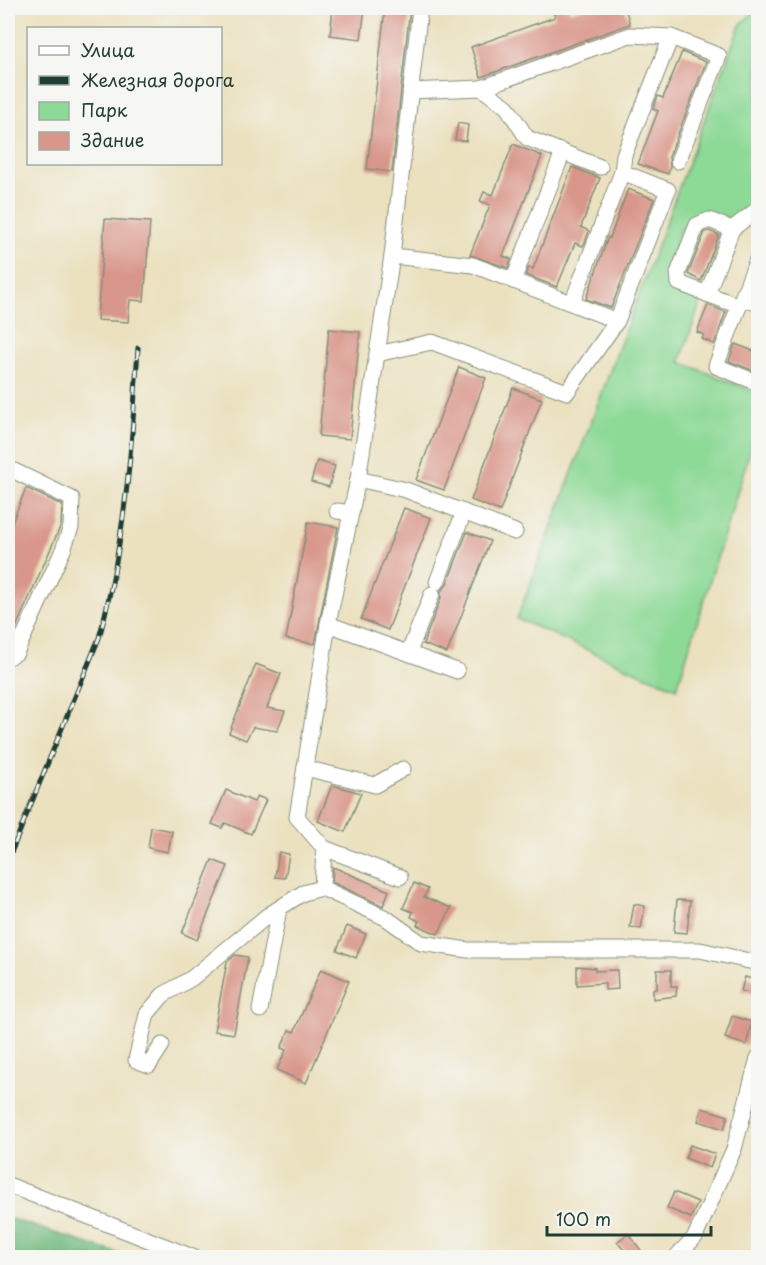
<svg xmlns="http://www.w3.org/2000/svg" width="766" height="1265" font-family="'Playpen Sans',sans-serif">
	<style>
		.green { fill: #8dd996; stroke: #568b65; stroke-width: 1.5 }
		.forest { fill: #72b97f; stroke: #487b5a; stroke-width: 1.5 }
		.building { fill: #d9968a }
		.lines { fill: none; stroke-linecap: round; stroke-linejoin: round }
		.minor-casing { stroke: #858f7a; stroke-width: 17 }
		.minor { stroke: #fff; stroke-width: 15 }
		.rail-casing { stroke: #1f3d34; stroke-width: 5 }
		.rail { stroke: #f6f6f2; stroke-width: 3; stroke-dasharray: 9; stroke-linecap: butt }
	</style>
	<rect width="100%" height="100%" fill="#f6f6f2"/>
	<filter id="ink" filterUnits="userSpaceOnUse"><feTurbulence type="fractalNoise" baseFrequency=".0167" numOctaves="2"/><feDisplacementMap in="SourceGraphic" scale="12" xChannelSelector="R" yChannelSelector="G"/><feConvolveMatrix kernelMatrix="1 2 1 2 8 2 1 2 1" color-interpolation-filters="sRGB"/></filter>
	<filter id="wash" filterUnits="userSpaceOnUse"><feTurbulence type="fractalNoise" baseFrequency=".008" numOctaves="4" result="noise"/><feDisplacementMap in="SourceGraphic" scale="24" xChannelSelector="R" yChannelSelector="G"/><feGaussianBlur stdDeviation="1.35" result="paint"/><feColorMatrix in="noise" values="0 0 0 0 0 0 0 0 0 0 0 0 0 0 0 0 0 1.4 0 .05"/><feComposite in="paint" operator="in"/></filter>
	<g filter="url(#wash)">
		<rect width="100%" height="100%" fill="#ebe1bf"/>
		<path class="green" d="M758,8V202L733,222L701,215L687,227L680,229L667,271L678,278L675,289L701,302L680,362L758,393V425L677,688C623,668 571,641 517,619L740,25Z"/>
		<path class="forest" d="M8,1218L129,1257H8Z"/>
		<g id="blocks">
			<g class="building">
				<path d="M333,8H365L361,39L330,35Z"/>
				<path d="M385,8H410L392,172L367,169Z"/>
				<path d="M552,8H568L570,12L583,8H625L630,24L481,77L471,47L555,17Z"/>
				<path d="M682,52L706,62L669,157L670,167L668,174L638,164L658,111L653,109L658,96L663,98Z"/>
				<path d="M458,123L468,125L466,141L455,140Z"/>
				<path d="M513,144L542,156L503,256L511,259L508,268L470,255L490,205L480,201L484,192L493,195Z"/>
				<path d="M572,167L600,178L581,227L589,231L585,242L583,246L575,243L557,287L526,275L529,267L533,269Z"/>
				<path d="M628,189L654,199L611,308L586,299L608,237L610,238Z"/>
				<path d="M105,219L150,222L144,301L130,300L128,322L97,320Z"/>
				<path d="M709,231L719,235L701,281L688,274L705,232Z"/>
				<path d="M708,305L726,312L714,344L702,339L704,335L697,332Z"/>
				<path d="M329,329L360,332L350,439L319,436Z"/>
				<path d="M735,344L759,353V373L729,361Z"/>
				<path d="M459,367L486,378L444,490L416,480Z"/>
				<path d="M513,388L542,399L500,511L471,500Z"/>
				<path d="M317,461L335,466L329,487L311,482Z"/>
				<path d="M26,488L62,505L61,525L8,646V533Z"/>
				<path d="M404,508L431,518L388,630L361,619Z"/>
				<path d="M308,522L338,527L315,644L286,639Z"/>
				<path d="M467,532L490,541L447,653L423,644L441,598V591L446,586Z"/>
				<path d="M256,664L281,674L267,708L285,711L277,731L253,727L246,740L229,733Z"/>
				<path d="M332,785L361,793L345,832L318,821Z"/>
				<path d="M226,790L254,802L257,796L266,800L251,834L225,823L222,828L212,824Z"/>
				<path d="M151,827L172,831L168,852L148,848Z"/>
				<path d="M279,852L289,854L285,878L275,877Z"/>
				<path d="M212,860L228,866L197,940L182,933Z"/>
				<path d="M333,867L389,891L383,906L332,882Z"/>
				<path d="M414,883L428,889L424,897L451,908L438,934L417,925L419,921L411,917L413,912L403,908Z"/>
				<path d="M677,900L690,901L687,933L674,932Z"/>
				<path d="M634,904L645,906L641,929L630,927Z"/>
				<path d="M347,926L366,934L356,958L337,950Z"/>
				<path d="M235,955L248,957L234,1034L214,1031L227,962Z"/>
				<path d="M577,966L595,968V971L617,970L618,989L605,990V983L577,985Z"/>
				<path d="M321,969L349,981L306,1083L277,1070L286,1050L281,1048L289,1030L294,1032Z"/>
				<path d="M657,970H671V986H677L676,996L653,999V989H657Z"/>
				<path d="M745,977L759,981V995L741,991Z"/>
				<path d="M732,1016L752,1022L746,1045L725,1038Z"/>
				<path d="M702,1108L728,1116L724,1129L698,1121Z"/>
				<path d="M690,1145L715,1154L710,1168L685,1158Z"/>
				<path d="M674,1192L698,1202L691,1218L667,1208Z"/>
				<path d="M628,1234L633,1240L646,1257H630L617,1242Z"/>
			</g>
		</g>
	</g>
	<g filter="url(#ink)">
		<use href="#blocks" fill-opacity="0" stroke="#858f7a" stroke-width="1.5"/>
		<g class="lines">
			<g class="minor-casing">
				<g id="minor">
					<path d="M481,88L507,107L527,138L600,167"/>
					<path d="M410,91L481,88L630,35L671,37"/>
					<path d="M622,172L624,155L671,37L719,56L678,161"/>
					<path d="M392,256L473,265L617,321"/>
					<path d="M758,257L716,366L758,383"/>
					<path d="M513,281L563,152"/>
					<path d="M707,294L679,283L678,273L697,225L709,220L732,229"/>
					<path d="M742,299L758,302"/>
					<path d="M739,306L707,294L732,229L758,209"/>
					<path d="M377,354L432,342L567,392L617,321L668,190L622,172L572,303"/>
					<path d="M8,468L72,499L71,527L63,550L16,653L8,657"/>
					<path d="M358,479L406,490L515,532"/>
					<path d="M337,511L351,513"/>
					<path d="M437,582L464,512"/>
					<path d="M328,624L457,671"/>
					<path d="M409,652L432,594"/>
					<path d="M305,768L375,785L403,769"/>
					<path d="M324,848L297,817L328,624L358,479L377,354L392,256L420,8"/>
					<path d="M322,888L324,848L400,877"/>
					<path d="M260,1010L279,909"/>
					<path d="M162,1045L149,1065L136,1060L147,1014L163,995L192,978L267,916L303,893L322,888L386,918L421,943L468,950H700L758,963"/>
					<path d="M8,1185L195,1258"/>
					<path d="M675,1258L695,1237L734,1149L758,1058"/>
				</g>
			</g>
			<use href="#minor" class="minor"/>
			<g class="rail-casing">
				<path id="rail" d="M8,860L99,638C125,543 132,446 138,348"/>
			</g>
			<use href="#rail" class="rail"/>
		</g>
	</g>
	<rect width="766" height="1265" fill="none" stroke="#f6f6f2" stroke-width="30"/>
	<rect x="27" y="27" width="195" height="138" fill="#f6f6f2" stroke="#a0aca6" stroke-width="1.5"/>
	<rect x="39" y="46" width="30" height="9" fill="#ffffff" stroke="#a0aca6" stroke-width="1.5"/>
	<text x="81" y="57" font-size="18" fill="#1f3d34">Улица</text>
	<rect x="39" y="76" width="30" height="9" fill="#1f3d34" stroke="#a0aca6" stroke-width="1.5"/>
	<text x="81" y="87" font-size="18" fill="#1f3d34">Железная дорога</text>
	<rect x="39" y="102" width="30" height="18" fill="#8dd996" stroke="#a0aca6" stroke-width="1.5"/>
	<text x="81" y="117" font-size="18" fill="#1f3d34">Парк</text>
	<rect x="39" y="132" width="30" height="18" fill="#d9968a" stroke="#a0aca6" stroke-width="1.5"/>
	<text x="81" y="147" font-size="18" fill="#1f3d34">Здание</text>
	<path d="M547 1226v9h164v-9" fill="none" stroke="#1f3d34" stroke-width="3"/>
	<text x="556" y="1226" font-size="18" fill="#1f3d34" stroke="#f6f6f2" stroke-width="4.5" paint-order="stroke">100 m</text>
</svg>
